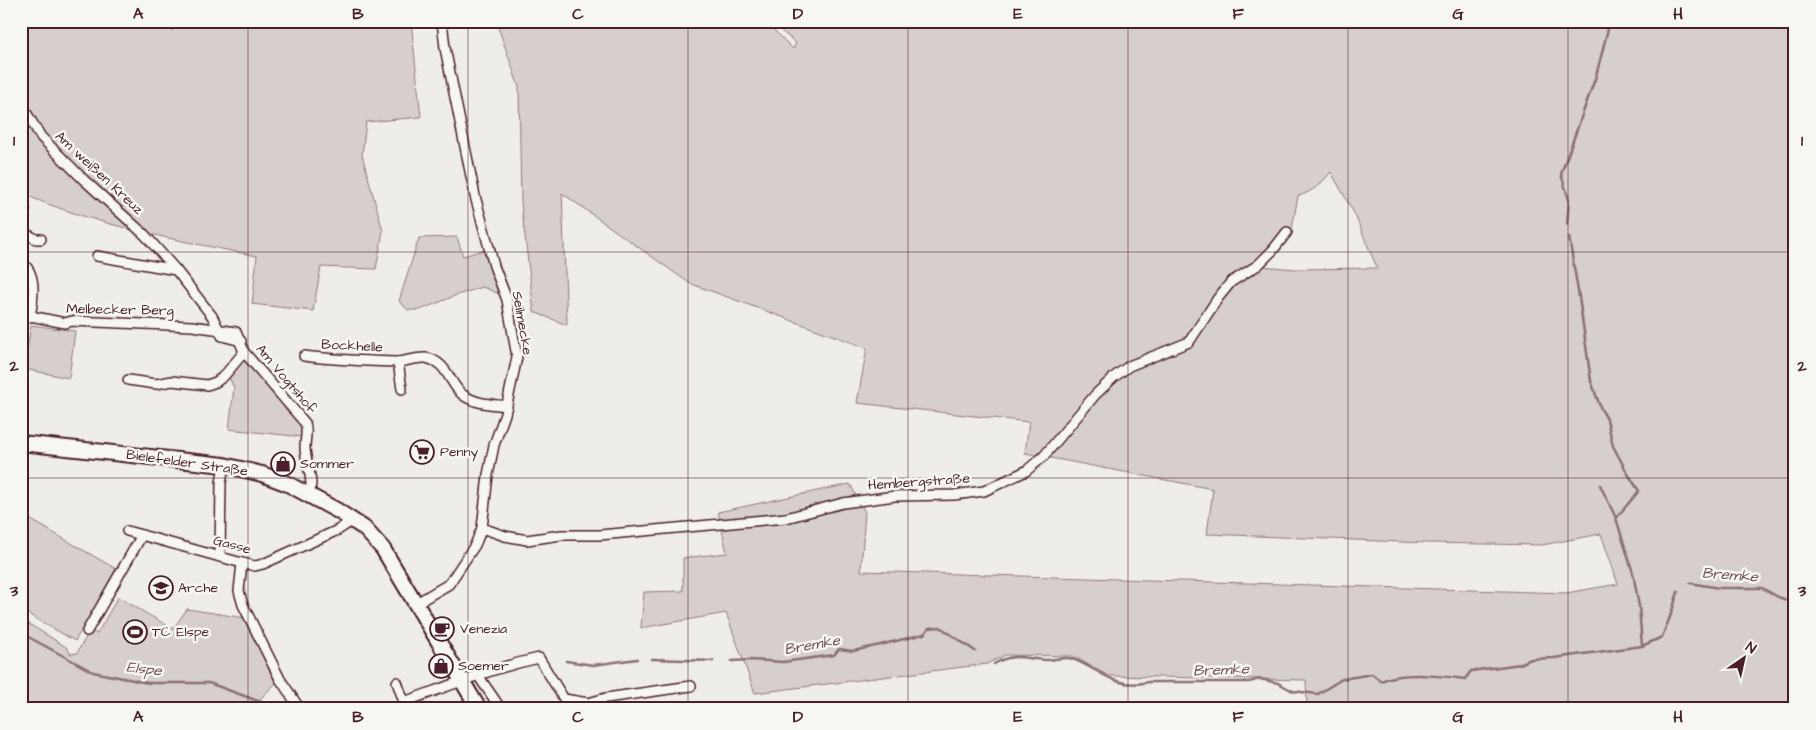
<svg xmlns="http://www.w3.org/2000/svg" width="1816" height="730" font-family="'Architects Daughter',sans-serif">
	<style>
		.green { fill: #d7cfce; stroke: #90777c; fill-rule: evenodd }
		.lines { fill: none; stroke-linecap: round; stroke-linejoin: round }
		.stream { stroke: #8a6f74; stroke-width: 2.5 }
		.street-casing { stroke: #4a1f2b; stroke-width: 12 }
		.primary-casing { stroke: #4a1f2b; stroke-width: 18 }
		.street { stroke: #f6f6f2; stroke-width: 9 }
		.primary { stroke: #f6f6f2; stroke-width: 14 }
		.grid { fill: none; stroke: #4a1f2b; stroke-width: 1; stroke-opacity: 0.55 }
		.labels { text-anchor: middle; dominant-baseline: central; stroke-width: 5; stroke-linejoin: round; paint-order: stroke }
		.street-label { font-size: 14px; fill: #4a1f2b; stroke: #f6f6f2 }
		.poi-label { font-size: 14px; fill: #4a1f2b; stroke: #f6f6f2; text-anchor: start }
		.water-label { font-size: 15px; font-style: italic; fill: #6f4e56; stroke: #f6f6f2 }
		.neatline { fill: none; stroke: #4a1f2b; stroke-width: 2 }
		.grid-label { font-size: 16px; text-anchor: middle; font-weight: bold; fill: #4a1f2b }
	</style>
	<rect width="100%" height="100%" fill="#efedea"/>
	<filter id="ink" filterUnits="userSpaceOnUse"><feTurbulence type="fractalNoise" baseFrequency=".02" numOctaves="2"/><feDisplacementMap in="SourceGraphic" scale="10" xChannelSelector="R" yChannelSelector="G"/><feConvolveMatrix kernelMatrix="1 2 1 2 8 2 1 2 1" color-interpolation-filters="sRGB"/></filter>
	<g filter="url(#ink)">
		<g class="green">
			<path d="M21,21H130L153,27L173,30L163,25L145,21H411L421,117L366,122L362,155L383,231L376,269L321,267L313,311L252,304L257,256C177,240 96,226 21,193Z"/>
			<path d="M496,21H765L793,49L796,43L769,21H1795V709H1365L1364,706H1307L1306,680L1109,676L1073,656L1005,655L987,664L755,693L726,613L641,628L644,592L683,591V558L727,553L718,512L850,484L865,512L861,571L1566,593L1618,584L1601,534L1542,545L1427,543L1207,534L1213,489L1025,453L1029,422L857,403L867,348L689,283L562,193L567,325L534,312L521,203L519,87ZM1331,172L1355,215L1377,268L1295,269L1261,266L1283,244L1292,229L1298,196C1313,192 1321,184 1331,172Z"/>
			<path d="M457,237L463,256L483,250L499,294L483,287L457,295L420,310H408L399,301L419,238Z"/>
			<path d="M31,325L75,331L69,378L24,369Z"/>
			<path d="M243,359L304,428L302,437L229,429L234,388L229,377Z"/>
			<path d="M21,514L116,569L75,641L21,610Z"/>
			<path d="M118,597L173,629L187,609L246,618L279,680L260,699L272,709H21V619L66,647L71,654L77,653L90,630L97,634Z"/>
			<path d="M659,704L671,705L676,709H633Z"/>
		</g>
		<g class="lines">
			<g class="stream">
				<path d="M1567,224L1569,200L1561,174L1596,76L1610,21"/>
				<path d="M1569,237L1579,297L1591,381L1601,409L1607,419L1613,446L1628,474L1639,491L1616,518L1633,573L1639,606L1642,646"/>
				<path d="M1600,485L1616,518"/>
				<path d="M1690,583L1719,588H1762L1778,597L1795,603"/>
				<path d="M21,633L93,672L148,683H209L258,701L269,709"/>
				<path d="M652,659L713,661"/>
				<path d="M566,661L593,665L637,659"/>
				<path d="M732,661L751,660L783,662L834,655L839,649L853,651L880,645L924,634L929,628L940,627L975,651"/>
				<path d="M994,664C1014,652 1024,659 1046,660C1054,660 1065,656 1073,659C1101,670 1115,690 1148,682H1249L1260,679L1278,683L1293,691L1318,694L1342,679L1372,674L1381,681C1402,671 1442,676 1465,679L1471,671L1520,664L1531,659L1554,658L1642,646L1662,637L1670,617L1678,592"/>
				<path d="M397,709L400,707"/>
			</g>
			<g class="street-casing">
				<g id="street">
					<path d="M21,104L41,137L84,180L145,235L176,270L212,316L222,336L241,341"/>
					<path d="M21,215L25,210"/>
					<path d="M21,231L36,239H41"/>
					<path d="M97,256L176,270"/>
					<path d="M21,262C38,273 33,300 30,317"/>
					<path d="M21,314L65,323L72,321L192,326L236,332L244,352L305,423C308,430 305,439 305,447C305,463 315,480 309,495"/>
					<path d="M304,356C334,360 365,361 396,362C406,362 416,357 426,358C448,362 449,384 463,395C476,404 491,404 507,406"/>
					<path d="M398,362L402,389"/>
					<path d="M128,380L156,384L172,381L207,385L216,382L224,376L244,352"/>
					<path d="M482,528L505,536L527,540L561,535H600L786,518L843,503L895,496L954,495L984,491L1026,471L1044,456L1095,395L1114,377L1129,366L1189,342L1218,298L1231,282L1258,265L1273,250L1287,232"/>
					<path d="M127,531L242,563L255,566L263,564L338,530L347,524L351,519"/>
					<path d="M220,557L221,483L224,465"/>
					<path d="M242,563L239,591L243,605L280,679L300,709"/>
					<path d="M415,604L449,584L475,545L482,528L488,475L494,445L505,414L517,357L507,300L494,266L475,196L445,48L442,21"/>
					<path d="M87,631L142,535"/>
					<path d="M477,674L501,709"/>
					<path d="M397,682L404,702C449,686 492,668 539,658L564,699L588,703L606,698L691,686"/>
				</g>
			</g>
			<g class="primary-casing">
				<path id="primary" d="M21,443L224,465L262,474L288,484L338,511L364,528L383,549L479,709"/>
			</g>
			<use href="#street" class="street"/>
			<use href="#primary" class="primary"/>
		</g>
	</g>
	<path class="grid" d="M248,21V709M468,21V709M688,21V709M908,21V709M1128,21V709M1348,21V709M1568,21V709M21,252H1795M21,478H1795"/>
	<defs>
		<g id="supermarket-ring" transform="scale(1.25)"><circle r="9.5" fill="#f6f6f2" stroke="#4a1f2b" stroke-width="1.5"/><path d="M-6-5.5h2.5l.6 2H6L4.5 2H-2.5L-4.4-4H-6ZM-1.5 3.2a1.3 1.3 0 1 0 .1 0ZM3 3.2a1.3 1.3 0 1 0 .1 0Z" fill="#4a1f2b"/></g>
		<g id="shop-ring" transform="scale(1.25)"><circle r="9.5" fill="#f6f6f2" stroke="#4a1f2b" stroke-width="1.5"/><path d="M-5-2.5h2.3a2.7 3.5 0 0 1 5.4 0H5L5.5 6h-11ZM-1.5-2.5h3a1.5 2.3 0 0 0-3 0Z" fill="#4a1f2b"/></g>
		<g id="school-ring" transform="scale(1.25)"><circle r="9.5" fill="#f6f6f2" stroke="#4a1f2b" stroke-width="1.5"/><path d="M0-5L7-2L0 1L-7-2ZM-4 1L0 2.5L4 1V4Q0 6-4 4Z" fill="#4a1f2b"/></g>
		<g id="cafe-ring" transform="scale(1.25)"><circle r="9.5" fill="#f6f6f2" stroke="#4a1f2b" stroke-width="1.5"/><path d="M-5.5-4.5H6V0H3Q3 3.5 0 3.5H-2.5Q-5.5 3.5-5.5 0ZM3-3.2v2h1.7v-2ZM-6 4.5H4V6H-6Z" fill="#4a1f2b"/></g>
		<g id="stadium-ring" transform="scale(1.25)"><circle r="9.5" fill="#f6f6f2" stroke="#4a1f2b" stroke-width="1.5"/><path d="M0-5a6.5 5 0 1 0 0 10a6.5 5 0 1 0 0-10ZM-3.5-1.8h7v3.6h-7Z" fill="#4a1f2b"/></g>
	</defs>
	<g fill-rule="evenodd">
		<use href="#supermarket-ring" x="422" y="452"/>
		<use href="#shop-ring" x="283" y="464"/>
		<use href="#school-ring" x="161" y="588"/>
		<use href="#cafe-ring" x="442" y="629"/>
		<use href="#stadium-ring" x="135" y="632"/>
		<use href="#shop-ring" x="441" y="666"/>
	</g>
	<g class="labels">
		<g class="street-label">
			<text transform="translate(99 173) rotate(43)">Am weißen Kreuz</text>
			<text transform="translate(120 310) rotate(1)">Melbecker Berg</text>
			<text transform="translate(522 323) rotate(80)">Seilmecke</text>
			<text transform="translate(352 346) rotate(3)">Bockhelle</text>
			<text transform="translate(286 379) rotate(50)">Am Vogtshof</text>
			<text transform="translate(187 463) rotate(8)">Bielefelder Straße</text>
			<text transform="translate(919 482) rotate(-4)">Hembergstraße</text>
			<text transform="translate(232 545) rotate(15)">Gasse</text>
		</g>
		<g class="poi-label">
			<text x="440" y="452">Penny</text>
			<text x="300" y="464">Sommer</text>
			<text x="178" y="588">Arche</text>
			<text x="460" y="629">Venezia</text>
			<text x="152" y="632">TC Elspe</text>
			<text x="458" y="666">Soemer</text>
		</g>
		<g class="water-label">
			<text transform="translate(1730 575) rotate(4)">Bremke</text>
			<text transform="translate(812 645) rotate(-10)">Bremke</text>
			<text transform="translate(144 669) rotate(7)">Elspe</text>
			<text transform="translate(1221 670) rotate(-2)">Bremke</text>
		</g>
	</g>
	<rect width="1816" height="730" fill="none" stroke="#f6f6f2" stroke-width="55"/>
	<g transform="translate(1744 658) rotate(34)" stroke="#f6f6f2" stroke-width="4" paint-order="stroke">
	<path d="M0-4L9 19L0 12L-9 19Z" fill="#4a1f2b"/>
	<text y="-8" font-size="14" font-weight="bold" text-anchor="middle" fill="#4a1f2b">N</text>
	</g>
	<rect x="28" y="28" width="1760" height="674" class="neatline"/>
	<g class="grid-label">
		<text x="138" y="19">A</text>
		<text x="358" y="19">B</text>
		<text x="578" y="19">C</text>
		<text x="798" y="19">D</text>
		<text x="1018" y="19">E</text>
		<text x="1238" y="19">F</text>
		<text x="1458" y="19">G</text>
		<text x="1678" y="19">H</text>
		<text x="14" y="146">1</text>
		<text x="1802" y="146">1</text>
		<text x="14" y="371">2</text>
		<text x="1802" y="371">2</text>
		<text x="14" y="596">3</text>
		<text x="1802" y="596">3</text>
		<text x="138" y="722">A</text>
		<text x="358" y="722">B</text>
		<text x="578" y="722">C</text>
		<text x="798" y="722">D</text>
		<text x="1018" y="722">E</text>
		<text x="1238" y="722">F</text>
		<text x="1458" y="722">G</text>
		<text x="1678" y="722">H</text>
	</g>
</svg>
